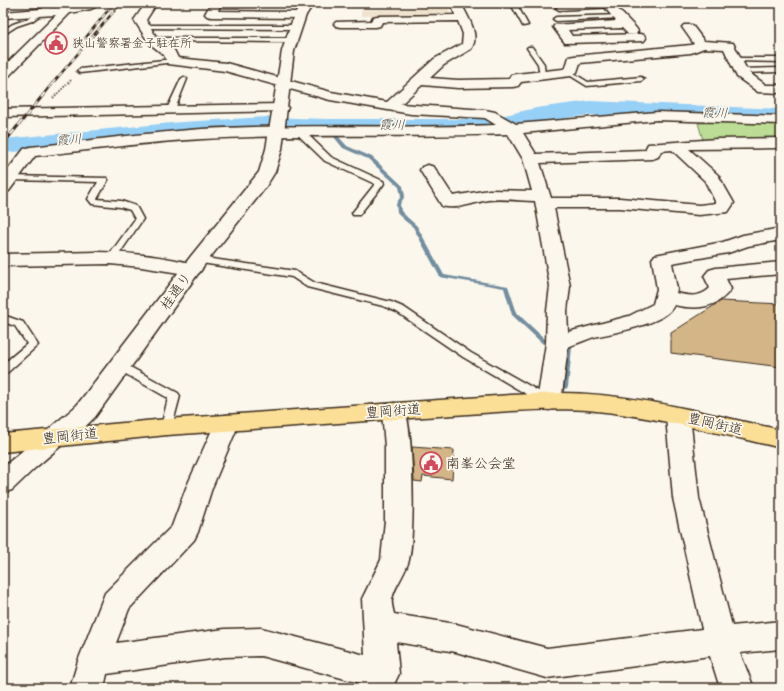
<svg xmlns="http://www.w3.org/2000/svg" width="784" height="691" font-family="'Balsamiq Sans','Klee One',sans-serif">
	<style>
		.built { fill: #efe3ce }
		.green { fill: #bbdd96; stroke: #7b845a }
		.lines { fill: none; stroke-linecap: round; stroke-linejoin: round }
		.stream { fill: #728ea0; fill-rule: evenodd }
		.river { fill: #96d0f6; fill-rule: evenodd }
		.building { fill: #d3b587; stroke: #3b2a1e }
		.service-casing { stroke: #3b2a1e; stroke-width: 3 }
		.minor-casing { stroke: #3b2a1e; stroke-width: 3 }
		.tertiary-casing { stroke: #3b2a1e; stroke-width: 3 }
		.secondary-casing { stroke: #3b2a1e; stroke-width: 3 }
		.primary-casing { stroke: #3b2a1e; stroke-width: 3 }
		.path { stroke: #3b2a1e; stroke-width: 1.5; stroke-dasharray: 1.5 1.5; stroke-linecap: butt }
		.service { fill: #fbf7ec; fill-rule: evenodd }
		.minor { fill: #fbf7ec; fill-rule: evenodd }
		.tertiary { fill: #fbf7ec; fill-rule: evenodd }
		.secondary { fill: #fbf7ec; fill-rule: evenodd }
		.primary { fill: #fbdf96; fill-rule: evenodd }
		.rail-far1-casing { stroke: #3b2a1e; stroke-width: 2.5 }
		.rail-casing { stroke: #3b2a1e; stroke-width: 3 }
		.rail-far1 { stroke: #fbf7ec; stroke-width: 1.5; stroke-dasharray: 5; stroke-linecap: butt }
		.rail { stroke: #fbf7ec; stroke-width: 2; stroke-dasharray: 6; stroke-linecap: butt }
		.labels { text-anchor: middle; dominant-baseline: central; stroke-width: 3.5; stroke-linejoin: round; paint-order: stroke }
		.far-poi-label { font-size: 12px; fill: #3b2a1e; stroke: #fbf7ec; text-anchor: start }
		.far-water-label { font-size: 13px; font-style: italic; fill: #525454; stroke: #fbf7ec }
		.street-label { font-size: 14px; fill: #3b2a1e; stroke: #fbf7ec }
		.poi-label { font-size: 14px; fill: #3b2a1e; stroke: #fbf7ec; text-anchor: start }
	</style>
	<rect width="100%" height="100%" fill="#fbf7ec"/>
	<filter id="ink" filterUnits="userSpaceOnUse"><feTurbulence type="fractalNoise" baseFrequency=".025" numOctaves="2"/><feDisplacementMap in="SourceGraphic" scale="8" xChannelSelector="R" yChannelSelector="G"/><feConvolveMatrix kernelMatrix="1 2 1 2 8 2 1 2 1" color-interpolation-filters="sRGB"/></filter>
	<g filter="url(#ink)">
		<path class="built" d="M421,3H446L450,13L361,16V10L419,9V6L422,5Z"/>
		<path class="green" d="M727,122L781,124V140H703L698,123Z"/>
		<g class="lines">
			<path class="stream" d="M326,125H328L347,146L372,157L403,186L405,196L400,204L401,211L408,218L417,226L444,275L508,286L517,313L547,341L571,346L572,347L568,387L567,388L565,389L562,387L566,348L543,344L512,315L504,288L440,277L413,227L404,220L397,212L396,204L401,196L399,187L368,159L343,148L326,127Z"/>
			<path class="river" d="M590,101L781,109V123L590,115L536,122L496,131L473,133H327L266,131L182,136L3,153V139L182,122L266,117L327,119H473L496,117L536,108Z"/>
		</g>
		<g class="building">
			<path d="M721,301L781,304V367L671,353V333Z"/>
			<path d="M412,447L454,450L452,479L423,476L422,482L414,481Z"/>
		</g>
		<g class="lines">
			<g class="service-casing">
				<g id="service">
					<path d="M50,3H57L32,21L17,26L3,35V30L13,24L28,19Z"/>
					<path d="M457,3H516L528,25L523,26L512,6H455L454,5Z"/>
					<path d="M610,4L613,6L612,7L559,10L556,8L559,6Z"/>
					<path d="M620,15L623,17L622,18L556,21L553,19L556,17Z"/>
					<path d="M144,25H295L298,27L295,29L142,28L141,27Z"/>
					<path d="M153,38H292L295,40L292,42L151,41L150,40Z"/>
					<path d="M528,47H532L544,64L545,77L540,76L538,64L527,48Z"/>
					<path d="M736,58H781V62L734,61V59Z"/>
					<path d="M173,59L176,61L175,62L80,73L77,71L80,69Z"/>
					<path d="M781,68V72L741,73L738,71L741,69Z"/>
					<path d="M566,71H570L588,82L641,77L644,79L641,81L587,86L566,73Z"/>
					<path d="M184,77L187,79L175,109L174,111H168L167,109L181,79Z"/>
					<path d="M296,129H302L331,157L383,181L384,183L383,185L359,215H353L352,213L375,184L325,161L296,133Z"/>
					<path d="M7,176L107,178L108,180L97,199L121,201L136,206L143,219L115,260H109L107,258L135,219L130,210L120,207L92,204L88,199L98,182L10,180H7L6,178Z"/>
					<path d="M198,257L295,271L315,283L391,302L405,308L471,353L551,398L553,401L551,404H543L463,357L397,312L383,306L307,287L292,277L195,262L193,260L195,258Z"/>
					<path d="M3,315L23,322L38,345L7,373L3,374V364L27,344L15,326L3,322Z"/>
					<path d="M121,362L178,393L180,396L171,430L167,431L163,430L161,427L168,398L117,369L115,366L117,363Z"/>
				</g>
			</g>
			<g class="minor-casing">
				<g id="minor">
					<path d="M85,3H100L99,5L91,9L70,13L8,77L3,78V67L56,15L3,18V12L64,7Z"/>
					<path d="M146,3H157L146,20L157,38L174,50L178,58L226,63L331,92L387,102L434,59L462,44L463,34L458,21L382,22L380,26L376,27H340L336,26L334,24L336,22L371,21L373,17L377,16L455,15L451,3H461C467,16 481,35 471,49L444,65L430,78L458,80L509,79L511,75L516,74L563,69L566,67L569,57L574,56L691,45L694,44L682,27L684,25H692L704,41L733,43L748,72L766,85H781V93L758,92L737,77L724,49L704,48L691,53L580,63L577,72L571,76L521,82L518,86L513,87L458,88L422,85L401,104L485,110L495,112L516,124L657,112L781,116V124L657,120L523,133L536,154L645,150L648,144L717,139L781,138V148L689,149L718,175L734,203L728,212L699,215L620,208H554L570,286L567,311L568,332L629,316L653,304L657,289L652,259L655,255L723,242L743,235L781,228V240L748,246L728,253L672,263L677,289L676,293C689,296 700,298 710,288L704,276L709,270L716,268L781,262V274L726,279L731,289C717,309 696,310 674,305C667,324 612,333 594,337C585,340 576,344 568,347L561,402L557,408L549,410L541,408L537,402L546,343L547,311L550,286L535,201C520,201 503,198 488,200C473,203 457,210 442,206L420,170L422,167L428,165L434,167L453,196L489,190L532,191L523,159L508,134C407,138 305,133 203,139C147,142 91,150 35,156L9,191L3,192V176L24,149L30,147C87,141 145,133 202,129C300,123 398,129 496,125L485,118L411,114L330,100L225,71L168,64L164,55L149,43L134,20ZM672,150L705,181L716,203L699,205L620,198H551L540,163L652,159L658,157L661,151Z"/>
					<path d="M211,3H221L218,11L300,12L304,13L306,15L304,17L300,18L211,17L207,16L205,14Z"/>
					<path d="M601,3H612L636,28L638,31L636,34H628L622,28L568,30L572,36L640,34L644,35L646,38L644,41L565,43L553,27L555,25L616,21Z"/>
					<path d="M281,104L286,105L288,108L286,111L3,117V109Z"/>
					<path d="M97,252C130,252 166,257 199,265L202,269L199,273L192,275L141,267L110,264L3,266V254Z"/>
					<path d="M394,403L403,405C414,424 415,536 409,560C406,573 395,585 392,599C391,603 393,609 394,614L456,624L547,648L702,629L673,498L666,416L669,410L678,408L687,410L690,416L699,498L732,626L781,621V649L740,653L754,688H720L710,656L547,678L456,652L396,642L399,674L392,688H357L360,683L261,656L225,657L107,674L104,688H70L78,661L105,593L172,526L186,488L215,423L218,417L227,415L236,417L239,423L212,488L198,532L194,540L129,609L116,643L225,629L261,628L365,655L362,599L381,560L385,520V447L382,411L385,405Z"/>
				</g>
			</g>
			<g class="tertiary-casing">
				<path id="tertiary" d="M303,3H314L306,15L294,51L282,149L275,172L265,188L205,264L95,417C86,426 67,446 54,447C52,447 48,445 45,444L42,438C48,427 67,415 77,405L191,256L259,172L266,149L282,51L294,15Z"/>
			</g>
			<g class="secondary-casing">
				<path id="secondary" d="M54,429L63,432L66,438L63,444L35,468L12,490L3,493V467L45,432Z"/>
			</g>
			<g class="primary-casing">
				<path id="primary" d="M559,393C634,393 708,414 781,430V448C717,433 653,416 587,410C562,408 536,410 511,411L167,435L3,452V434L167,419L511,395Z"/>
			</g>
			<path class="path" d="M53,98L72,79"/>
			<use href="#service" class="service"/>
			<use href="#minor" class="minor"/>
			<use href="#tertiary" class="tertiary"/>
			<use href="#secondary" class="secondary"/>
			<use href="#primary" class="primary"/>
			<g class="rail-far1-casing">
				<g id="rail-far1">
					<path d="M83,41L114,3"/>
					<path d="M52,84L121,3"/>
				</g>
			</g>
			<g class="rail-casing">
				<path id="rail" d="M3,144L53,83"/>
			</g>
			<use href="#rail-far1" class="rail-far1"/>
			<use href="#rail" class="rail"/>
		</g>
	</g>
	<defs>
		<g id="civic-ring" transform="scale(1.15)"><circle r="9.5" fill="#fbf7ec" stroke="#d1495b" stroke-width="1.5"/><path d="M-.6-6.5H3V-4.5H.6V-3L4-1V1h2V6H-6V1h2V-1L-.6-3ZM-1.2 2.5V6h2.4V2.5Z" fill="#d1495b"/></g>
	</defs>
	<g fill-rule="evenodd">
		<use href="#civic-ring" x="56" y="43"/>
		<use href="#civic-ring" x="431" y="463"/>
	</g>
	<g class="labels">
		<g class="far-poi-label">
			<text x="72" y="43">狭山警察署金子駐在所</text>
		</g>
		<g class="far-water-label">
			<text transform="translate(715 113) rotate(2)">霞川</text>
			<text transform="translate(392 125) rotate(1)">霞川</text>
			<text transform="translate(69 140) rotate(-5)">霞川</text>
		</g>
		<g class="street-label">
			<text transform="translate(176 291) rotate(-54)">桂通り</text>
			<text transform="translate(393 411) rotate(-4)">豊岡街道</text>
			<text transform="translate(715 424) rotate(13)">豊岡街道</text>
			<text transform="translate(70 436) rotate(-6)">豊岡街道</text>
		</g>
		<g class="poi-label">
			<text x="446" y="463">南峯公会堂</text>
		</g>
	</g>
	<rect width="784" height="691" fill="none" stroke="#fbf7ec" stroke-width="16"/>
	<rect x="8" y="8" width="768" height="675" fill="none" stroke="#3b2a1e" stroke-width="1.5" filter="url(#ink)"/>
</svg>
